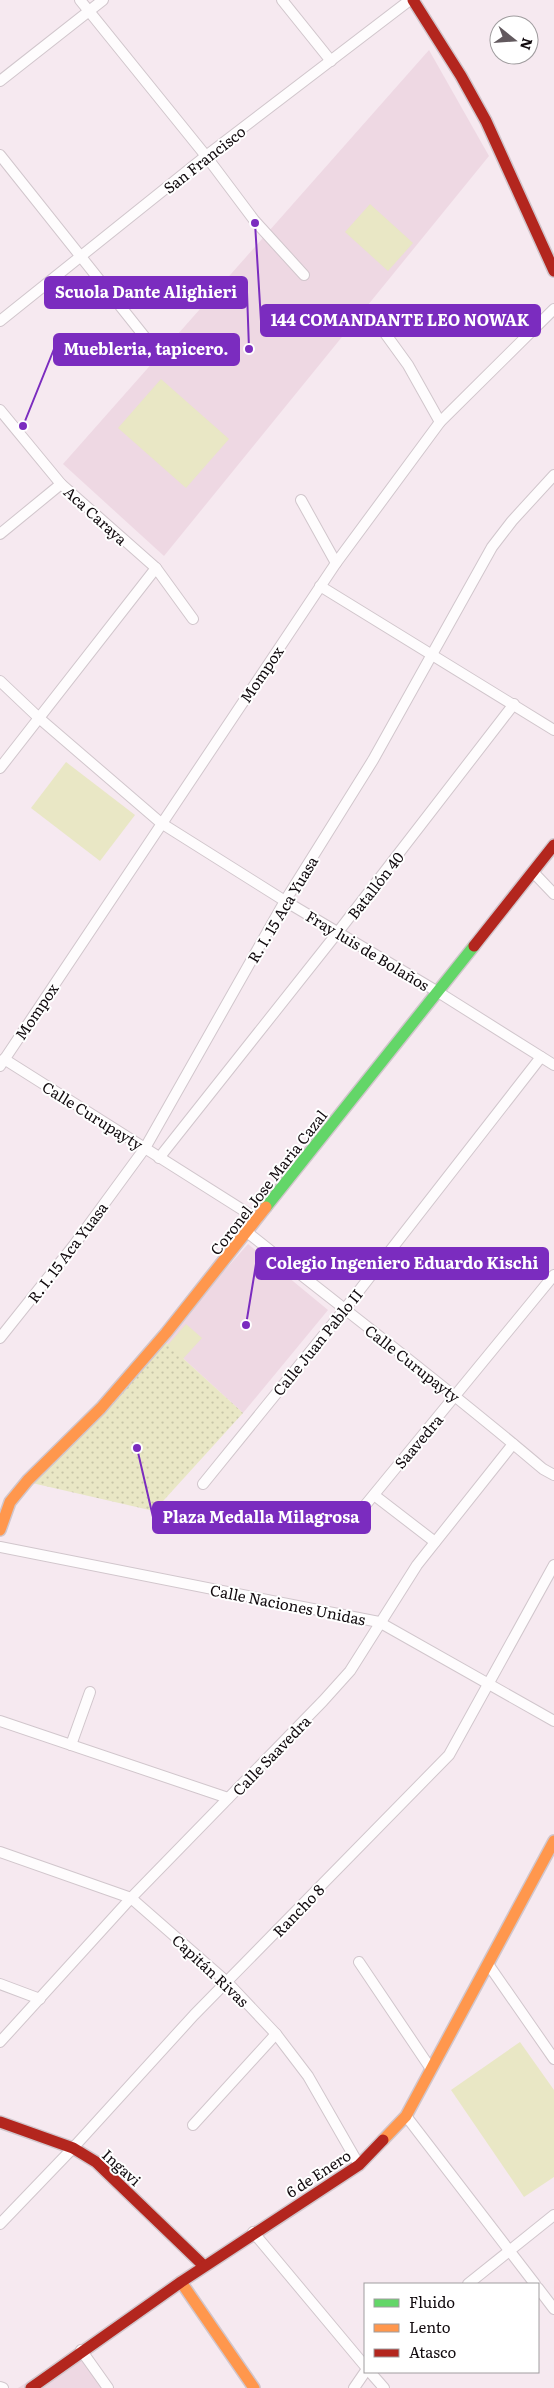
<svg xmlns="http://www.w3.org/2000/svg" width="554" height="2388" font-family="Literata,serif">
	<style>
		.built { fill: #eed8e3 }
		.grass { fill: #e9e7c5 }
		.park { fill: url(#park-dots) }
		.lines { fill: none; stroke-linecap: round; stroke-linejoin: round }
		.street-casing { stroke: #d1c6cc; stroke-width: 12 }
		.fast-casing { stroke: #d1c6cc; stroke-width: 14 }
		.slow-casing { stroke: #d1c6cc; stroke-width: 14 }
		.jam-casing { stroke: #d1c6cc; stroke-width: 14 }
		.street { stroke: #fefcfd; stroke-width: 10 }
		.fast { stroke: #63d668; stroke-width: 11 }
		.slow { stroke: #ff974d; stroke-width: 11 }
		.jam { stroke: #b3261e; stroke-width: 11 }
		.labels { text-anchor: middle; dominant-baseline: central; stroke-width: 4; stroke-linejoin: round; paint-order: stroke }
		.street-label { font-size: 15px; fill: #120b0f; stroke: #fff }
		.leader { fill: none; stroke: #7b2cbf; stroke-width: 2 }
		.callout-dot { fill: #7b2cbf; stroke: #fff; stroke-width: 2 }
		.callout { fill: #7b2cbf; stroke: #7b2cbf; stroke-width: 2 }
		.callout-label { font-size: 16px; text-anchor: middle; font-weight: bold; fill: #fff }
	</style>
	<defs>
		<pattern id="park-dots" width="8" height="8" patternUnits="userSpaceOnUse" patternTransform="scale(1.25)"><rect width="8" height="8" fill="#e9e7c5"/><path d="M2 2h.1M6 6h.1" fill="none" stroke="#c7c5a8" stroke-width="1.8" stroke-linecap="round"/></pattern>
	</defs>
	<rect width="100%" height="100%" fill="#f6e9f0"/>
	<g class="built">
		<path d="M429,50L489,156L164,556L63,464Z"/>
		<path d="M248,1244L328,1310L243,1413L163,1340Z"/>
		<path d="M80,2348L109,2388H18Z"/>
	</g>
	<g class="grass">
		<path d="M370,204L413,243L388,271L345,232Z"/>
		<path d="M161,379L229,439L186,488L118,428Z"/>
		<path d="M66,762L135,815L100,861L31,808Z"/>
		<path d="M186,1324L202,1338L181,1361L165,1348Z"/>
		<path d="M520,2042L554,2090V2177L524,2197L451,2090Z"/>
	</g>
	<path class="park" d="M163,1340L243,1413L154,1511L32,1483Z"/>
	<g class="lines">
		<g class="street-casing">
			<g id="street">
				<path d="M80,0L206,156L254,220L304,275"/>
				<path d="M282,0L331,61"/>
				<path d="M0,81L103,0"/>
				<path d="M0,155L152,346"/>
				<path d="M374,318L408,365L440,422"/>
				<path d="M0,321L206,156L410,0"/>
				<path d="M0,410L61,484L156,568L193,619"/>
				<path d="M301,500L336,563"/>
				<path d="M0,534L61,484"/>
				<path d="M320,586L554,730"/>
				<path d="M0,681L39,718L161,823L285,901L438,992L554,1065"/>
				<path d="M0,768L156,568"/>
				<path d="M533,872L554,894"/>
				<path d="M4,1059L257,1219"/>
				<path d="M0,1066L336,563L440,422L554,309"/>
				<path d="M159,1158L338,932L514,704"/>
				<path d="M247,1232C346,1311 447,1387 543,1469L554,1475"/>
				<path d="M0,1338L74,1245L145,1148L285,901L373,760L492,547L512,521L554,475"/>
				<path d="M203,1484L344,1310L541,1057"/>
				<path d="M374,1495L435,1542"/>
				<path d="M358,1514L554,1275"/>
				<path d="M0,1547L379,1622L554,1721"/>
				<path d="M0,1721L228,1798"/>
				<path d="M71,1745L90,1692"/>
				<path d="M0,1852L131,1898L227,1982L276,2034L308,2076L359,2165"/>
				<path d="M359,1962L431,2069"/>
				<path d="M488,1964L554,2059"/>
				<path d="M0,1984L40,1999"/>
				<path d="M0,2042L131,1898L323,1701L350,1671L417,1565L513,1444"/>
				<path d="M406,2116L535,2284"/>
				<path d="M193,2125L276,2034"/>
				<path d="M0,2224L73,2148L194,2015L449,1755L554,1565"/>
				<path d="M253,2232L365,2366"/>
				<path d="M468,2284L554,2215"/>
				<path d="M538,2288L554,2309"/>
				<path d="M81,2350L108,2388"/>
				<path d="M370,2372L384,2388"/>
				<path d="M0,2387L3,2388"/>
				<path d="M354,2388L365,2372"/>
			</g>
		</g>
		<g class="fast-casing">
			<path id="fast" d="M266,1207L474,946"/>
		</g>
		<g class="slow-casing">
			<g id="slow">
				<path d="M0,1530L10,1502L28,1480L101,1408L166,1333L266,1207"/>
				<path d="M383,2140L406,2116L554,1841"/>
				<path d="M181,2282L254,2388"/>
			</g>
		</g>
		<g class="jam-casing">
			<g id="jam">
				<path d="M413,0L461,76L486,121L554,271"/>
				<path d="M474,946L554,845"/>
				<path d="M0,2122L73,2148L96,2162L204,2266"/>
				<path d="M31,2388L181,2282L359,2165L383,2140"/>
			</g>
		</g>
		<use href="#street" class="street"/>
		<use href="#fast" class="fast"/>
		<use href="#slow" class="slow"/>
		<use href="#jam" class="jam"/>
	</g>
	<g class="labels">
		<g class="street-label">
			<text transform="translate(204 159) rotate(-38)">San Francisco</text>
			<text transform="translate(96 515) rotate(42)">Aca Caraya</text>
			<text transform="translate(261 674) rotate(-56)">Mompox</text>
			<text transform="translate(375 885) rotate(-52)">Batallón 40</text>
			<text transform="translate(282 909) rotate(-59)">R. I. 15 Aca Yuasa</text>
			<text transform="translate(368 950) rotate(31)">Fray luis de Bolaños</text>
			<text transform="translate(36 1011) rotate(-56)">Mompox</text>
			<text transform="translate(93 1115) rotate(32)">Calle Curupayty</text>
			<text transform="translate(268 1182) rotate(-52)">Coronel Jose Maria Cazal</text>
			<text transform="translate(67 1252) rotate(-53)">R. I. 15 Aca Yuasa</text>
			<text transform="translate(317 1342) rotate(-51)">Calle Juan Pablo II</text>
			<text transform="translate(413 1363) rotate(38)">Calle Curupayty</text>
			<text transform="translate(418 1441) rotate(-50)">Saavedra</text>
			<text transform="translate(288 1604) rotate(11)">Calle Naciones Unidas</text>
			<text transform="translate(271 1755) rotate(-46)">Calle Saavedra</text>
			<text transform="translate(298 1910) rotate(-46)">Rancho 8</text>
			<text transform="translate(211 1970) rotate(43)">Capitán Rivas</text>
			<text transform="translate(122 2167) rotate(42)">Ingavi</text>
			<text transform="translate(318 2173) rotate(-33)">6 de Enero</text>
		</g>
	</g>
	<path class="leader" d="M249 349L247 292M255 223L261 321M23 426L54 349M246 1325L256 1264M137 1448L153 1517"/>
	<g class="callout-dot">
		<circle cx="249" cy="349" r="5"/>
		<circle cx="255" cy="223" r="5"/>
		<circle cx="23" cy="426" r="5"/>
		<circle cx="246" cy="1325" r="5"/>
		<circle cx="137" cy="1448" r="5"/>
	</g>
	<g class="callout">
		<rect x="45" y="277" width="202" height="31" rx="5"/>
		<rect x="261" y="305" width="279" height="31" rx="5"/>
		<rect x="54" y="334" width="185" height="31" rx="5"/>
		<rect x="256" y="1248" width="292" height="31" rx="5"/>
		<rect x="153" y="1502" width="217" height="31" rx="5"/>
	</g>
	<g class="callout-label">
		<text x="146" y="298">Scuola Dante Alighieri</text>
		<text x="400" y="326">144 COMANDANTE LEO NOWAK</text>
		<text x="146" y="355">Muebleria, tapicero.</text>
		<text x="402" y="1269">Colegio Ingeniero Eduardo Kischi</text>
		<text x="261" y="1523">Plaza Medalla Milagrosa</text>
	</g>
	<rect x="364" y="2283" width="175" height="90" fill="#ffffff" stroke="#a09d9f"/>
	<rect x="374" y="2299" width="25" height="8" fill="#63d668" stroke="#a09d9f"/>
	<text x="409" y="2308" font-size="15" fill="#120b0f">Fluido</text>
	<rect x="374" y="2324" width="25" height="8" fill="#ff974d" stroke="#a09d9f"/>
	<text x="409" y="2333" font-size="15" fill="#120b0f">Lento</text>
	<rect x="374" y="2349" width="25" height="8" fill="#b3261e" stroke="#a09d9f"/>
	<text x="409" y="2358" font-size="15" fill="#120b0f">Atasco</text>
	<g transform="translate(514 40) rotate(107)"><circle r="24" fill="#ffffff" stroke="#a09d9f"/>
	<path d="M0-4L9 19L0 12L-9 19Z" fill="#62595e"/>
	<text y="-8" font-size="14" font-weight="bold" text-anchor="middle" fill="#120b0f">N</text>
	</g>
</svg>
